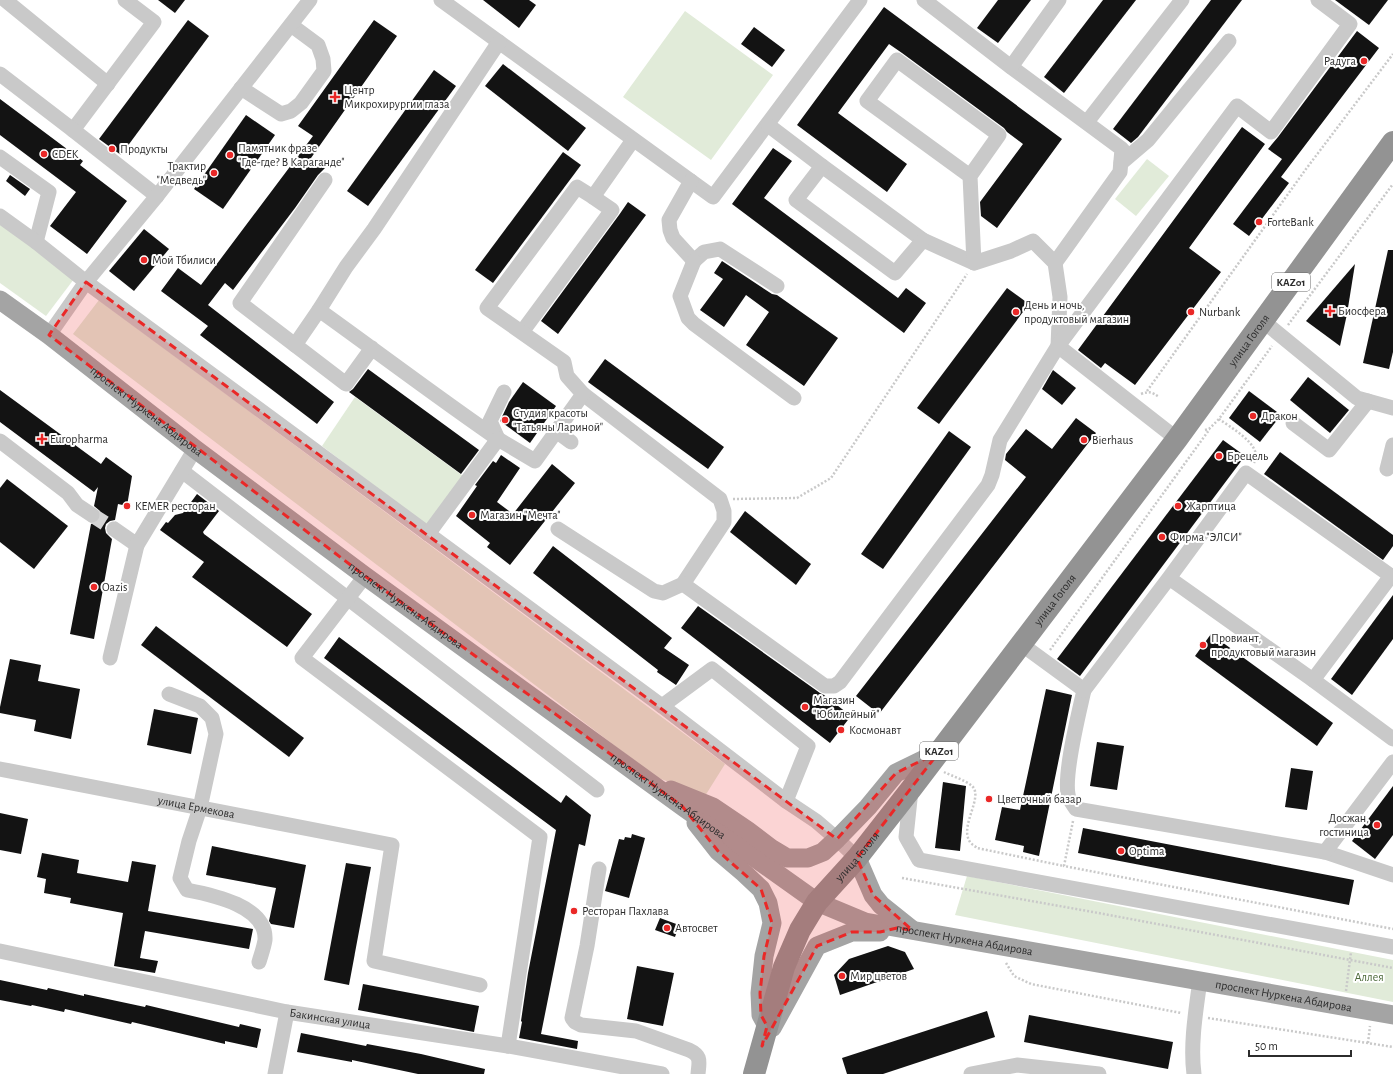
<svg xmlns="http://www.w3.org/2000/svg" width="1393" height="1074" font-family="'Alegreya Sans',sans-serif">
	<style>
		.green { fill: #e1ebd9 }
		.building { fill: #131313 }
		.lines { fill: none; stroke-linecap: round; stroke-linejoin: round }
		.minor-tunnel { stroke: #d5d5d5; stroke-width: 15; stroke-dasharray: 15 8; stroke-linecap: butt }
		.path { stroke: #c9c9c9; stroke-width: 2.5; stroke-dasharray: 2 2; stroke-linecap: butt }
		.minor { stroke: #c9c9c9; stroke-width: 15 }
		.major { stroke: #a4a4a4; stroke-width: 19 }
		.highway { stroke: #939393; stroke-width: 22 }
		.marked { fill: #ea2827; fill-opacity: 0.2; stroke: #ea2827; stroke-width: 3; stroke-dasharray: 8 5; stroke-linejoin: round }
		.poi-dot { fill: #ea2827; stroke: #fff; stroke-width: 1.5 }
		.labels { text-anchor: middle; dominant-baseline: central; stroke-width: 4; stroke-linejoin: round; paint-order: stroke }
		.shield { fill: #fff; stroke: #6b6b6b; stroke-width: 1 }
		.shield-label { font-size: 11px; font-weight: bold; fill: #2c2c2c }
		.poi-label { font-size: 12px; fill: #2c2c2c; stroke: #fff; text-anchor: start }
		.street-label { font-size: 12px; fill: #2c2c2c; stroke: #fff }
		.park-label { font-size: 12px; fill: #4c6939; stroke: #fff }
	</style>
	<rect width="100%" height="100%" fill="#fff"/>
	<g class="green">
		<path d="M685,11L773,75L711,160L623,97Z"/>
		<path d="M1147,159L1169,176L1136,216L1115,199Z"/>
		<path d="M0,218L77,275L46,316L0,283Z"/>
		<path d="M99,300L725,764L705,796L656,777L73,334Z"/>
		<path d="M355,397L463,476L427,526L322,446Z"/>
		<path d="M967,876L1393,960V1002L955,915Z"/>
	</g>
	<g class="building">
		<path d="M158,0H185L175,13Z"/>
		<path d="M483,0H529L536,5L519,28Z"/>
		<path d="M998,0H1031L998,43L977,28Z"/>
		<path d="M1103,0H1136L1064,93L1044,77Z"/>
		<path d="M1211,0H1242L1138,137L1131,143L1113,129Z"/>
		<path d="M1335,0H1388L1369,25Z"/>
		<path d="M884,7L1062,139L997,228L981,216L980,202L1023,144L1007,132L1004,128L902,53L889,44L838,113L907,164L887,192L797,125Z"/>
		<path d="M188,20L209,36L121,155L99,139Z"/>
		<path d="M374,20L397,36L311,158L325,168L318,175L295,208L233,290L225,283L208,305L334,402L317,424L200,335L208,326L161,291L178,268L201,285L313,136L298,126Z"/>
		<path d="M754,27L785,50L772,67L741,44Z"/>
		<path d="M1357,31L1379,48L1281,177L1289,183L1249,236L1233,224L1282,159L1268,149L1278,137Z"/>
		<path d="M503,64L586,128L568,151L485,86Z"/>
		<path d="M434,70L456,86L368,206L347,191Z"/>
		<path d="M0,99L83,161L80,165L127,201L87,254L50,226L76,192L0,135Z"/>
		<path d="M246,115L275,135L223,209L194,189Z"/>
		<path d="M1242,127L1265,144L1189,248L1221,272L1135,385L1105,363L1101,368L1078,350Z"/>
		<path d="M773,148L792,161L764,198L898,298L906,288L926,303L904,333L732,204Z"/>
		<path d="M563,152L581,165L493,283L475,270Z"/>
		<path d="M10,175L30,189L25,196L6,181Z"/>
		<path d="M628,202L646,215L558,334L541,321L619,215Z"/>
		<path d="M144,229L169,249L134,291L109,271Z"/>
		<path d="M1388,250H1393V352L1389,369L1363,363Z"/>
		<path d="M722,261L772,294L777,295L838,338L804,386L746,345L769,312L746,295L724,327L700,310L723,279L714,273Z"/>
		<path d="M1355,264L1347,314L1340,346L1306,321Z"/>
		<path d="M1007,288L1029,304L939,424L917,408Z"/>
		<path d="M605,359L724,447L708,469L588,382Z"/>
		<path d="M368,369L479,450L461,474L349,392L353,389Z"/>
		<path d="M1053,370L1076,388L1062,405L1042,389Z"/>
		<path d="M1308,377L1349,410L1330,433L1290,400Z"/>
		<path d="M523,382L556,406L530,443L500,421L509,402Z"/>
		<path d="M0,390L101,464L106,457L132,476L127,506L118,504L115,520L110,521L106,524L105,528L106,533L112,539L94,639L70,634L91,524L96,523L99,520L101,516L100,511L94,506L98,487L94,492L0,422Z"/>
		<path d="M1249,391L1281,415L1260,442L1229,418Z"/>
		<path d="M1076,418L1096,433L879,714L856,696L1026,477L1005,460L1006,454L1026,429L1052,449Z"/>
		<path d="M949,431L971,447L883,569L861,554Z"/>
		<path d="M1223,440L1245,456L1080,676L1057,659Z"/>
		<path d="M1280,452L1393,535V546L1383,560L1264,474Z"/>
		<path d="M501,455L520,468L497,502L513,514L552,464L575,483L510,565L487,547L490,543L456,516L477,486L475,485L493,461L496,463Z"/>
		<path d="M7,479L68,526L34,569L0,542V488Z"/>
		<path d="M197,494L219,511L203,532L204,534L312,614L287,647L192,577L204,562L160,530L166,522L168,523L175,515L183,513Z"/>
		<path d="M745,511L811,564L796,585L730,532Z"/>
		<path d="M553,546L672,638L664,648L689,665L676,685L657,672L658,670L533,573Z"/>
		<path d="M1393,595V639L1352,695L1331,679Z"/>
		<path d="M698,606L820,693L824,695L851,716L830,743L681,628Z"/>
		<path d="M156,626L304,738L289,757L141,645Z"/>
		<path d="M1211,634L1333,723L1317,746L1195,656Z"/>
		<path d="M339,637L561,803L566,795L591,815L585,846L579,844L541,1034L578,1041L577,1049L519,1038L522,1022L521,1021L528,973L556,830L324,658Z"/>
		<path d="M10,659L41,665L38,681L80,689L71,739L34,731L36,720L0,713V707Z"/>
		<path d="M1046,689L1072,695L1039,856L1023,852L1024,846L995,840L1002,807L1020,810Z"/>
		<path d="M154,709L198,718L191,754L147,745Z"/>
		<path d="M1097,742L1124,746L1117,790L1090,786Z"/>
		<path d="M1291,768L1313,771L1307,810L1285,807Z"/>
		<path d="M943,782L966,786L960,851L935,848Z"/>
		<path d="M1393,786V835L1375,859L1352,841Z"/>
		<path d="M0,813L28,819L21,854L0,850Z"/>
		<path d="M1083,828L1354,880L1349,905L1078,853Z"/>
		<path d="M632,834L645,838L629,898L605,891L619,839L624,840L625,837L631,838Z"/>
		<path d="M212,846L306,865L294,928L271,924L269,921L276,888L206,875Z"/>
		<path d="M42,853L79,860L77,873L128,882L132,861L156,865L148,911L253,929L249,949L145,931L140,958L158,961L155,973L114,966L123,913L70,903L71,898L44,893L46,879L37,877Z"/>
		<path d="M346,863L371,867L349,985L324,980Z"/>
		<path d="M660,918L679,925L675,937L655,930Z"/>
		<path d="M888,946L905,952L914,969L840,995L834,975L849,959Z"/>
		<path d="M637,966L674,973L663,1026L627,1019Z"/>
		<path d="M0,980L47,990L48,988L84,996V994L145,1007L146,1005L239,1027L240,1024L261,1029L257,1048L225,1041V1044L132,1022L131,1024L65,1009L64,1012L32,1005L31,1006L0,1000Z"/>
		<path d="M363,984L479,1006L474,1032L358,1010Z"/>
		<path d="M987,1011L995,1037L883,1074H847L842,1058Z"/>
		<path d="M1029,1015L1173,1042L1168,1069L1024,1042Z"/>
		<path d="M301,1033L366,1046L367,1044L421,1054L485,1069L484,1074H418L352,1060V1062L297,1052Z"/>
	</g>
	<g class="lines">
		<path class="minor-tunnel" d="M92,515L114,529"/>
		<g class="path">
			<path d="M1288,325L1393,184"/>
			<path d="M1147,391L1306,169L1393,54"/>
			<path d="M1141,394C1149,391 1152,392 1159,397"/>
			<path d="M1219,419C1230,427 1250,438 1255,451C1257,455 1256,459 1254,463"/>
			<path d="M1205,430L1209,429L1219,419L1272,346"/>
			<path d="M733,499L797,498L831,478L967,274"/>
			<path d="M1050,650L1209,430"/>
			<path d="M944,772C952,776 965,780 972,786C984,797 959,826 970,842C971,844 975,846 977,848L1064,866"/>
			<path d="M1073,821L1064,866L1393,929"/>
			<path d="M902,878L1093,912L1393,968"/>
			<path d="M1006,963L1014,976L1031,984L1181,1013"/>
			<path d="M1346,991L1351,952"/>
			<path d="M1208,1018L1393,1047"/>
			<path d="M1368,1043L1370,1026"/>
		</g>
		<g class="minor">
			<path d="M5,0L108,84"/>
			<path d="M125,0L154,22L73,130L157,196"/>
			<path d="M441,0L713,197L860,0"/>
			<path d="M924,0L1011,67L1122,149L1120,172L1055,263"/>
			<path d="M1011,67L1059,0"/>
			<path d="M0,74L73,130"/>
			<path d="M241,88L281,114L291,111L301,103L324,71L323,59L318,45L291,25"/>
			<path d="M1087,122L1182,0"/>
			<path d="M768,125L822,166L923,240L974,263L1011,251L1033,241L1055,263L1060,297L1058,346L1177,439"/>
			<path d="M0,157L49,192L36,242"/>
			<path d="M1121,163L1148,140L1229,41"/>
			<path d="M822,166L796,200L895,273L923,240"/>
			<path d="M970,176L867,101L897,60L999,135L970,176L974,263"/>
			<path d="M691,181L669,220L670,230L673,238L694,261L704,252L720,249L777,286"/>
			<path d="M0,216L36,242L86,282L662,706L786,801L816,821L837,839L857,858"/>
			<path d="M694,261L680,296L688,318L694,324L794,398"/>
			<path d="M319,310L346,267L374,229L499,42"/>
			<path d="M1263,321L1357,398L1393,408"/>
			<path d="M522,332L612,210L593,197"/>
			<path d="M49,335L86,282L157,196L310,0"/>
			<path d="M295,345L240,303L325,180"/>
			<path d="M372,348L346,384L295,345L319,310C379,353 437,397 498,439L490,421L504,392"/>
			<path d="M1293,423L1329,450L1368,401"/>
			<path d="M556,431L571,442"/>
			<path d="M0,441L68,493L77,505L92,515"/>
			<path d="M1387,469L1393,445"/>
			<path d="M182,471L597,790"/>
			<path d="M114,529L137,545L195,449"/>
			<path d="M558,529L654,591L663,593L683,584L724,522V511L720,499L583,394"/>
			<path d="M428,534L498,439L535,461L583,394L567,376L564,362L487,308L577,187L593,197L633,140"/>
			<path d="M365,576L302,658L540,837L508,1046"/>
			<path d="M683,584L825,686H834L840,682L988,485L992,475L1000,440L1058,346L1237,106L1271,132L1350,24L1318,0"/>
			<path d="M1021,644L1084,690C1079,713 1062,779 1069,798C1071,802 1074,806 1076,809L1325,852L1393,875"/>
			<path d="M110,658L137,545"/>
			<path d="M1313,680L1393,739"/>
			<path d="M1084,690L1169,578L1246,473L1391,576L1313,680L1169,578"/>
			<path d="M169,694L200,706L212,718L216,734L200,808L189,841L180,878L187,890C213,895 267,906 265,940C264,947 261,955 259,962"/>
			<path d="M662,706L712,669L808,746L786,801"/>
			<path id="s1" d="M0,769L392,845L374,961L480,985"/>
			<path d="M911,790L906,837L919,860L1393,947"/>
			<path d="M1325,852L1393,762"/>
			<path d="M599,869L587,946L572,1018L575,1022L581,1025L636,1031L689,1050C702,1056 699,1062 698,1074"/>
			<path id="s2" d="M0,951L287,1012L508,1046L662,1074"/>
			<path d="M275,1074L287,1012"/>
			<path d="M971,1074L1017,1065L1099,1074"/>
			<path d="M1194,1074C1190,1044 1196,1010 1200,980"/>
		</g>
		<g class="major">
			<path id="s3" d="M0,300L49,335L195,449L365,576L682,806L817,902L865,922L1393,1015"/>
			<path d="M671,790L713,807L747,830L772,849L787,858H808L823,852L837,839L868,807L896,773L939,752"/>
			<path d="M696,823L718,851L744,873L761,889L768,903L772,923L764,956L760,993L761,1015L767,1026"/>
			<path d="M857,858L873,895L881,905L911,929"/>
			<path d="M772,1028L817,946L852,932H880"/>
		</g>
		<path class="highway" id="s4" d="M754,1074L784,967L800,930L817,902L857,858L911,789L1177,439L1393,142"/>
	</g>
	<path class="marked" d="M86,282L837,839L896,773L939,752L857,858L873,895L912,930L897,928L880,932H852L817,946L762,1046L767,1026L761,1015L760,993L764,956L772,923L761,889L718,851L682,806L365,576L49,335Z"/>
	<g class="poi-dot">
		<circle cx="1364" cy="61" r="4"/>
		<path d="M333 91h4v4h4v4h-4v4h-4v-4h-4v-4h4z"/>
		<circle cx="112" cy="149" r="4"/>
		<circle cx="44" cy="154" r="4"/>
		<circle cx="230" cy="155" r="4"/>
		<circle cx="214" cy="173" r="4"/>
		<circle cx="1259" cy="222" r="4"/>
		<circle cx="144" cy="260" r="4"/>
		<path d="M1328 305h4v4h4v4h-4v4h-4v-4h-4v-4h4z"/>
		<circle cx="1016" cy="312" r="4"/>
		<circle cx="1191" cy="312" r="4"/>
		<circle cx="1253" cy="416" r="4"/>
		<circle cx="505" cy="420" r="4"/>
		<path d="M40 433h4v4h4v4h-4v4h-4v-4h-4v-4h4z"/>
		<circle cx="1084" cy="440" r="4"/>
		<circle cx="1219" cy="456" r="4"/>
		<circle cx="127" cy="506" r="4"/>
		<circle cx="1178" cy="506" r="4"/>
		<circle cx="472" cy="515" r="4"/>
		<circle cx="1162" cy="537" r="4"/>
		<circle cx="94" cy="587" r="4"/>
		<circle cx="1203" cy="645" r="4"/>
		<circle cx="805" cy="707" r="4"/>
		<circle cx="841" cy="730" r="4"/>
		<circle cx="989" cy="799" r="4"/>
		<circle cx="1377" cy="825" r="4"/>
		<circle cx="1121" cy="851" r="4"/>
		<circle cx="574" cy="911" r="4"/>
		<circle cx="667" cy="928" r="4"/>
		<circle cx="842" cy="976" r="4"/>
	</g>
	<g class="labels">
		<g class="shield">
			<rect x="1272" y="273" width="38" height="18" rx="3"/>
			<rect x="920" y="742" width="38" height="18" rx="3"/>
		</g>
		<g class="shield-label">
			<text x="1291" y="282">KАZ01</text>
			<text x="939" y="751">KАZ01</text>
		</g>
		<g class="poi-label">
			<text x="1356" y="61" text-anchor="end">Радуга</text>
			<text x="344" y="90">Центр<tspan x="344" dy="14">Микрохирургии глаза</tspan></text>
			<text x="238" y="148">Памятник фразе<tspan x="238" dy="14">"Где-где? В Караганде"</tspan></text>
			<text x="120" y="149">Продукты</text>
			<text x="52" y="154">CDEK</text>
			<text x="206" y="166" text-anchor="end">Трактир<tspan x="206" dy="14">"Медведь"</tspan></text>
			<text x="1267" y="222">ForteBank</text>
			<text x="152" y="260">Мой Тбилиси</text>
			<text x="1024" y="305">День и ночь,<tspan x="1024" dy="14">продуктовый магазин</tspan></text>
			<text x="1338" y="311">Биосфера</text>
			<text x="1199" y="312">Nurbank</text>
			<text x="513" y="413">Студия красоты<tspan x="513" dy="14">"Татьяны Лариной"</tspan></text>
			<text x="1261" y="416">Дракон</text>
			<text x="50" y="439">Europharma</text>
			<text x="1092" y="440">Bierhaus</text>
			<text x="1227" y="456">Брецель</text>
			<text x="135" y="506">KEMER ресторан</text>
			<text x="1186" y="506">Жарптица</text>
			<text x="480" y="515">Магазин "Мечта"</text>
			<text x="1170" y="537">Фирма "ЭЛСИ"</text>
			<text x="102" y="587">Oazis</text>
			<text x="1211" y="638">Провиант,<tspan x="1211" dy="14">продуктовый магазин</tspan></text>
			<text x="813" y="700">Магазин<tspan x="813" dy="14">"Юбилейный"</tspan></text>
			<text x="849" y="730">Космонавт</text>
			<text x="997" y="799">Цветочный базар</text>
			<text x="1369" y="818" text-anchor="end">Досжан,<tspan x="1369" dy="14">гостиница</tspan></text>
			<text x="1129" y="851">Optima</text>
			<text x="582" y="911">Ресторан Пахлава</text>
			<text x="675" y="928">Автосвет</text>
			<text x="850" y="976">Мир цветов</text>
		</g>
		<g class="street-label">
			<text stroke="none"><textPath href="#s4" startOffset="893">улица Гоголя</textPath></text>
			<text stroke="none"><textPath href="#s3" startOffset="184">проспект Нуркена Абдирова</textPath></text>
			<text stroke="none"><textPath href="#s4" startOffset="569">улица Гоголя</textPath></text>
			<text stroke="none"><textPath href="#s3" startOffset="508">проспект Нуркена Абдирова</textPath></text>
			<text stroke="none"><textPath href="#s3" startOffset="832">проспект Нуркена Абдирова</textPath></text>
			<text stroke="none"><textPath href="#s1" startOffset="200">улица Ермекова</textPath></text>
			<text stroke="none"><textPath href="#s4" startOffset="245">улица Гоголя</textPath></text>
			<text stroke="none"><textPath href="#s3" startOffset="1168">проспект Нуркена Абдирова</textPath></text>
			<text stroke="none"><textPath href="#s3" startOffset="1492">проспект Нуркена Абдирова</textPath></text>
			<text stroke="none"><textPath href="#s2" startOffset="337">Бакинская улица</textPath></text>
		</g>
		<g class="park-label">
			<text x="1369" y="977">Аллея</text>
		</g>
	</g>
	<path d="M1249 1050v6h102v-6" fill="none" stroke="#2c2c2c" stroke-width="2"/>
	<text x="1255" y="1050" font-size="12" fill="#2c2c2c" stroke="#ffffff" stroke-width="3" paint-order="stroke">50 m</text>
</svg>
